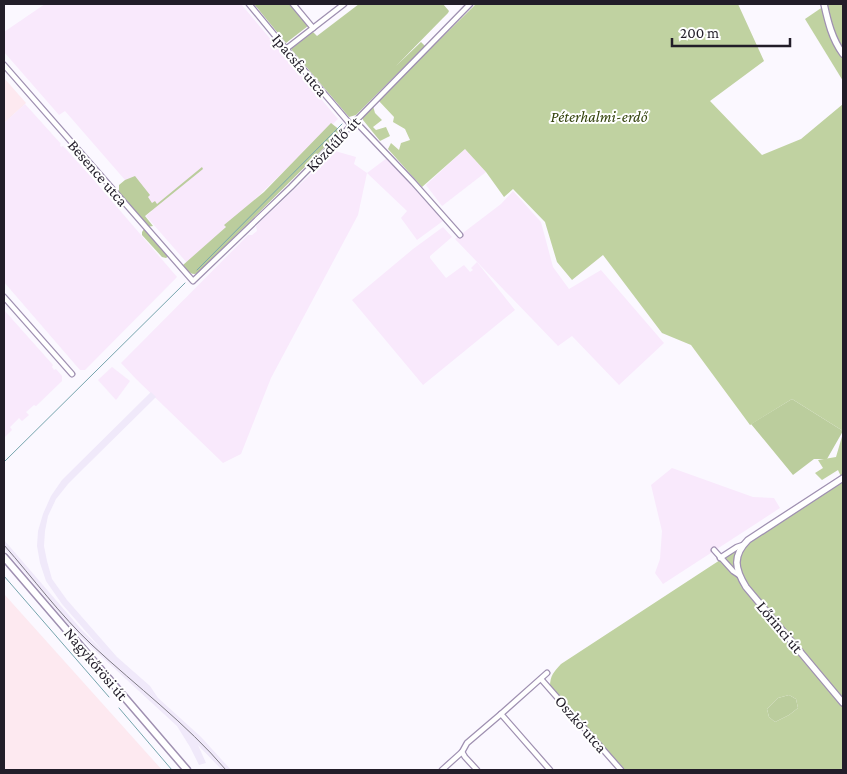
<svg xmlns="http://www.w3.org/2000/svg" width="847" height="774" font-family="'Crimson Pro',serif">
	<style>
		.commercial { fill: #fde9f0 }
		.industrial { fill: #f9e9fc }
		.built { fill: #f0e9fa }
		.green { fill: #bbcd9d }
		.forest { fill: #c0d2a1; fill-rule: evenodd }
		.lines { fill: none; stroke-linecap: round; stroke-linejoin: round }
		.stream { stroke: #76a5ae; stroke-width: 1 }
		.minor-casing { stroke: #9f90b1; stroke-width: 7 }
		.tertiary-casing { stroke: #9f90b1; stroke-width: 8 }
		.secondary-casing { stroke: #9f90b1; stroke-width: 9 }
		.minor { stroke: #fff; stroke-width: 4.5 }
		.tertiary { stroke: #fff; stroke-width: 5.5 }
		.secondary { stroke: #fff; stroke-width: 6 }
		.rail { stroke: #7e7a84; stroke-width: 1 }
		.labels { text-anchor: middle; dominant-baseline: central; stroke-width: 4; stroke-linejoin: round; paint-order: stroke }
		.street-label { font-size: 16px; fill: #221d29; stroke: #fff }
		.park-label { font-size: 16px; font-style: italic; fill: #32420b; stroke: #fff }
	</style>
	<rect width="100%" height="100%" fill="#fbf8ff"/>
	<g class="commercial">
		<path d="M4,78L26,103L4,123Z"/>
		<path d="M4,594L162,770H4Z"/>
	</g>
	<g class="industrial">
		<path d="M45,4H241L338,119L188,264L146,216L152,211L65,111L59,115L4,52V32Z"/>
		<path d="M25,104L61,144L60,145L61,147L63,146L92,178L177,277L85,370H80L4,282V123Z"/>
		<path d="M465,149L486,172L442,206L426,185Z"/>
		<path d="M335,151L356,157L354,164L367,173L387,158L443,221L417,240L401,218L407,211L367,173L358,215L271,378L241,454L223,463L136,379L121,363L248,235H252L257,231L256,226Z"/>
		<path d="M513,191L541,222L553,267L569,289L601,270L664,343L619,385L572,336L558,346L455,239L501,204Z"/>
		<path d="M443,227L452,237L430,256V258L446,278L464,265L470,272L473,270L471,268L477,262L515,310L423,385L352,300L413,249Z"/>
		<path d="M4,310L53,365L52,367L54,370L56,369L62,376V381L36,406L34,405L26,412L29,415L22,421L19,418L10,427L12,430L4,438Z"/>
		<path d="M112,367L130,381L116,400L98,380Z"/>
		<path d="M672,468L753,497L774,498L780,508L663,584L655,573L660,559L662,531L651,485Z"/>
	</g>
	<path class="built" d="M151,392L156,397L85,467L68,484L56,499L48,516L45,531L44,546L47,561L52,579L67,600L117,657L150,686L158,698L201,737L231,770H222L198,745L206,763L199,765L190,747L177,726L76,633L4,548V540L80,628L103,651L62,604L46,581L40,563L37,546L38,531L43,514L51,496L62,480Z"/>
	<g class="green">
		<path d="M254,4H291L308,26L286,43Z"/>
		<path d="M359,4H443L449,11L448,13L443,18L396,66L421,42L425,46L356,115L349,117L291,49L313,32L317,36Z"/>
		<path d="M331,123L341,131L198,273C191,276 188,271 183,265L226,227L224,225L264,192Z"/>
		<path d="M202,167L203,169L145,216L153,226L147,227L119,193V185L125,180L135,176L150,195L148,197L152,203L155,201L157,204Z"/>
		<path d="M144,229L169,256L166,258L162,257L142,235V232Z"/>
		<path d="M792,399L843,431L827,459H814L793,475L751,424Z"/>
		<path d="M789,695L796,699L798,708L789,715L775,722L769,717L767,709L778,698Z"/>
	</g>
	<g class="forest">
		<path d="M476,4H738L764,61L710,101L762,155L801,139L843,104V431L792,399L750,425L691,345L662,333L603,255L572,280L557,262L545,222L513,189L504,197L486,172L465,149L422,187L388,149L391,143L399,150L401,143L410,140L405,129L393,122L394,117L378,100Z"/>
		<path d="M827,4H843V81L805,19Z"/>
		<path d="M373,106L375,113L382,120L373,127L376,130L386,127L390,136L380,141L363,120L362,117Z"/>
		<path d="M843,433V481L838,470L822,480L815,473L823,468L818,460L836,457Z"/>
		<path d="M843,482V770H625L550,687C550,675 554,672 561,664L743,545ZM789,695L796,699L798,708L789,715L775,722L769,717L767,709L778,698Z"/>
	</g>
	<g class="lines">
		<g class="stream">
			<path d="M197,270L342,124"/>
			<path d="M4,462L185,283"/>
			<path d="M4,576L109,697"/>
			<path d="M119,708L172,770"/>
		</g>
		<g class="minor-casing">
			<g id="minor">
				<path d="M249,4L286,49L351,125"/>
				<path d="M293,4L313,28"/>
				<path d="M286,49L344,4"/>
				<path d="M4,65L193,281L291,187L470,4"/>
				<path d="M355,121L413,182L460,235"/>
				<path d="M4,297L72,374"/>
				<path d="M714,550L733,571L739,575"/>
				<path d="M720,558L737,547L743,545"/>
				<path d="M541,679L621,770"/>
				<path d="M501,714L550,770"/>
				<path d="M462,752L465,757L477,770"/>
				<path d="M442,770L462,752L467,743L501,714L547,673"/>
			</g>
		</g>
		<g class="tertiary-casing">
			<g id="tertiary">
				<path d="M824,4C828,22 832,39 843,54"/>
				<path d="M843,478L748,540C732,556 735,569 746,587L843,703"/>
			</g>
		</g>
		<g class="secondary-casing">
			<path id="secondary" d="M4,557L187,770"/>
		</g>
		<use href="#minor" class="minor"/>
		<use href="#tertiary" class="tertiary"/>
		<use href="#secondary" class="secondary"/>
		<path class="rail" d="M4,545C33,578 60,615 92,645C137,687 186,723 226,770"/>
	</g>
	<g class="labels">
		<g class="street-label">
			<text transform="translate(300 65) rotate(50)">Ipacsfa utca</text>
			<text transform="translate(333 144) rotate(-46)">Közdűlő út</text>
			<text transform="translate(98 173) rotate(49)">Besence utca</text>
			<text transform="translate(780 627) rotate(50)">Lőrinci út</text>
			<text transform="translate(96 664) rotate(50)">Nagykőrösi út</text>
			<text transform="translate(581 724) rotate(49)">Oszkó utca</text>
		</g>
		<g class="park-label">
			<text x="599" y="116">Péterhalmi-erdő</text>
		</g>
	</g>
	<rect width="847" height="774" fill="none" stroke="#221d29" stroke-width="10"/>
	<path d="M672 38v8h118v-8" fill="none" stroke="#221d29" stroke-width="2.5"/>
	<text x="680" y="38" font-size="15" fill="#221d29" stroke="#ffffff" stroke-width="4" paint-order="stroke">200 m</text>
</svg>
